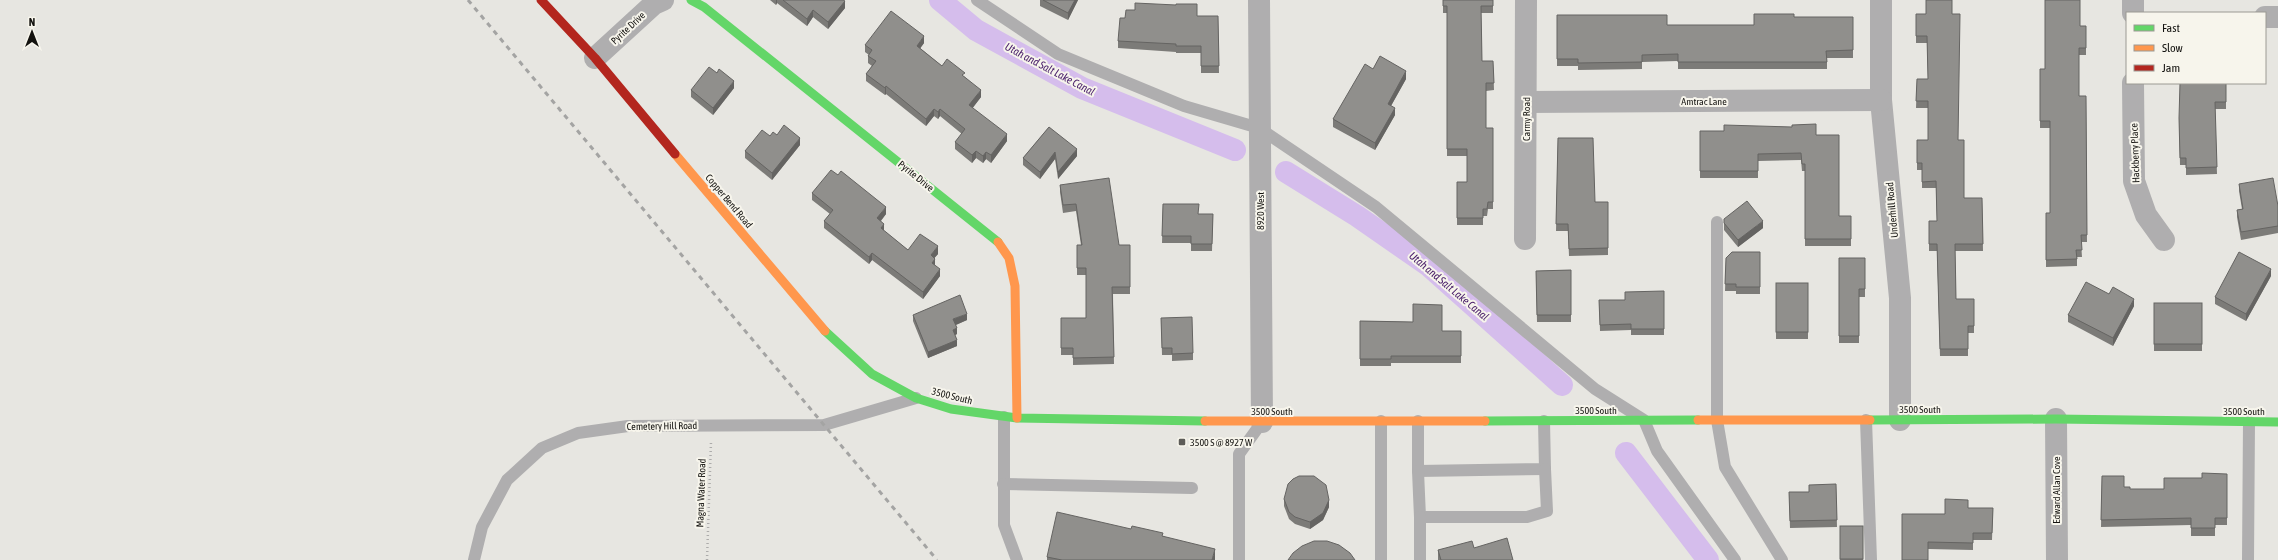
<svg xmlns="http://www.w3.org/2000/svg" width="2278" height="560" font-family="'Asap Condensed',sans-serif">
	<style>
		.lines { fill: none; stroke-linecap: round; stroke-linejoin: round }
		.canal { stroke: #d5bdec; stroke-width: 22 }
		.path { stroke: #adacab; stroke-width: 2.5; stroke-dasharray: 1 3; stroke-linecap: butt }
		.lane { stroke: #afaeaf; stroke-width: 12 }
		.street { stroke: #afaeaf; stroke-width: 22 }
		.fast { stroke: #63d668; stroke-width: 9 }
		.slow { stroke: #ff974d; stroke-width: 9 }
		.jam { stroke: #b3261e; stroke-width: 9 }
		.rail { stroke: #a4a4a3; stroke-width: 3; stroke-dasharray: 5 5; stroke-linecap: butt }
		.wall { fill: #7c7b78 }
		.shaded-wall { fill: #656462 }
		.building { fill: #908f8c; stroke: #656462 }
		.poi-dot { fill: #5d5c58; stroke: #f7f5ec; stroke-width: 1.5 }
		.labels { text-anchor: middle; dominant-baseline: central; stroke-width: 4; stroke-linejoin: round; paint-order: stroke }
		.street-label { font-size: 10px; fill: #13120f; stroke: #f7f5ec }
		.poi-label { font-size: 10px; fill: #13120f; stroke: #f7f5ec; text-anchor: start }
		.water-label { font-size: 11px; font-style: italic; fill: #451867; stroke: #f7f5ec }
	</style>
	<rect width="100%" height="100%" fill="#e7e6e1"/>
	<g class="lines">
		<g class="canal">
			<path d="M940,0L976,30L1082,88L1235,150"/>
			<path d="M1286,172L1357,216L1429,266L1562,385"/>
			<path d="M1626,453L1708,560"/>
		</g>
		<path class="path" d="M707,560L711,442"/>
		<g class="lane">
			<path d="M977,0L1058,54L1184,106L1259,128L1376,207L1595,389L1644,420L1657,451L1735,560"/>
			<path d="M1717,222V420L1725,467L1782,560"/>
			<path d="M1004,417V525L1017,560"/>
			<path d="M1866,420L1871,560"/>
			<path d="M1381,421V560"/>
			<path d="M1418,421V471L1545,469L1544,421"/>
			<path d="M1418,471L1420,517H1527L1547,511L1545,469"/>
			<path d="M1003,484L1192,488"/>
			<path d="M1420,517V560"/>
			<path d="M474,560L482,527L507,480L542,448L578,433L628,426L824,425L916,398"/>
			<path d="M1239,560V454L1262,422"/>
			<path d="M2248,560L2249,422"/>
		</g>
		<g class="street">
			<path d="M1259,0L1262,422"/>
			<path d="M1881,0V100L1900,298V420"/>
			<path d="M2133,13V0"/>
			<path d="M2265,17H2278"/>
			<path d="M595,58L654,4L663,0"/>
			<path d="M2133,83L2134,181L2146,215L2164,240"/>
			<path d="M1526,102L1881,100"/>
			<path d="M1525,239L1526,0"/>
			<path d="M2056,419L2057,560"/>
		</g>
		<g class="fast">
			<path d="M691,0L704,7L998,242"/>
			<path d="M825,331L872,374L916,398L951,409L1017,418L1205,421"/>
			<path d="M1870,420L2056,419L2278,422"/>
			<path d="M1485,421L1698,420"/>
		</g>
		<g class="slow">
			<path d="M675,154L825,331"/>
			<path d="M998,242L1009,258L1015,286L1017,418"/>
			<path d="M1698,420H1870"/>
			<path d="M1205,421H1485"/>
		</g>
		<path class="jam" d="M541,0L595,58L675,154"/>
		<path class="rail" d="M468,0L937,560"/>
	</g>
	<g class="wall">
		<path d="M770,0H843L845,8L828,29L813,17L807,26L777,3L776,5Z"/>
		<path d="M1040,0H1078L1068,20L1040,6Z"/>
		<path d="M1443,0H1493V13H1481L1482,61H1493L1494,90L1486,91V128H1493V209H1488L1487,216H1483V225H1457V182H1467V156H1447V13H1443Z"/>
		<path d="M1916,14H1952L1958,140L1964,198H1982L1983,251H1955L1956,299H1974V333H1968V356H1940L1937,251H1929V221H1937L1936,188H1922V170H1917V140H1928V108H1916L1917,79H1928L1927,43H1916Z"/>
		<path d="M1557,15L1667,25H1754L1794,17H1853V58H1827V69H1678V61L1642,62V69L1578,70V66H1557Z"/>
		<path d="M1218,16L1219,73H1201V53H1176V52L1118,48V41L1125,18Z"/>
		<path d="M2080,26H2086V55H2079V96H2086L2087,242H2081L2082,257H2077V266L2046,267V213H2050V128H2040V69H2045Z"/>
		<path d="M924,43L920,48L942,66L965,77L981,97L972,108L1007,141L991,163L986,159L983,163L976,158L972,163L955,149V142L962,134L940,116L938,119L934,116L926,126L886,94L885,95L866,81V74L872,66L868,63V56L869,55L865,52V45Z"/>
		<path d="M1373,69L1406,79L1391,106L1395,115L1375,150L1333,127V119Z"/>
		<path d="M2226,83V109H2215L2217,174L2186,175V165H2180L2179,118Z"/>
		<path d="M734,88L713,115L691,97V90Z"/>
		<path d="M1049,127L1077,156L1058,179L1055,159L1040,179L1023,165V158Z"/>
		<path d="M1700,131L1816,135L1839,216H1851V246H1805V171H1802L1801,160L1758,161V178H1700Z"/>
		<path d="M777,135L800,145L772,180L745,158V151L770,136Z"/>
		<path d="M1558,138L1595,202H1608V255L1569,256L1568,231H1556Z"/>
		<path d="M2239,184L2278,206V233L2241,240L2237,217V210L2242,209L2239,191Z"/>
		<path d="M1060,185L1119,245H1130V294H1113L1114,364L1073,365V355H1061V318H1086V275H1077V245H1081L1076,211L1063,213L1060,192Z"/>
		<path d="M812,193L886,214L881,221L884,231L908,250L938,254L934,258L935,266L940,276L923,299L872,260L869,264L824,228V221L830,214L812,200Z"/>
		<path d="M1163,204L1198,214H1213L1212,251H1191V243H1162Z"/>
		<path d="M1724,219L1763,228L1738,247L1724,230Z"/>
		<path d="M1760,252V294H1736V291H1725L1726,258Z"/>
		<path d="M1839,258H1865V297H1859V343H1839Z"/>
		<path d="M1571,270V322H1537L1536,271Z"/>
		<path d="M2271,276L2246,321L2215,304V297Z"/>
		<rect x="1776" y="283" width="32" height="56"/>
		<path d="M1664,291V335H1631V330L1600,331L1599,300H1625Z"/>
		<path d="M2109,294L2134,306L2113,346L2068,322V315Z"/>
		<rect x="2154" y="303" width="48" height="48"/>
		<path d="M913,315L967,320L956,325L957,334L955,335L957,346L928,358L913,321Z"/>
		<path d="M1161,318L1193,353V360L1172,361V355H1162Z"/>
		<path d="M1360,321L1413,322L1442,331H1461V363H1391V366H1360Z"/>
		<path d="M2227,474V525H2215V536H2191V525L2101,527L2102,476L2124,487L2130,489H2164Z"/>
		<path d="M1836,484L1837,527L1790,528L1789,492H1809Z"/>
		<path d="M1284,499L1329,507L1323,520L1310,529L1295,524L1289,519L1284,506Z"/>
		<path d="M1968,508H1993L1992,540H1973V550L1928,549L1902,560L1945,514Z"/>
		<rect x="1840" y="526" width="23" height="34"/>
		<path d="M1163,536L1215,560H1047V557Z"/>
		<path d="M1474,548L1513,560H1438V550Z"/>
	</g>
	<g class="shaded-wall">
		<path d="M776,0H777V3L776,5Z"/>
		<path d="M1075,0H1078L1068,20V13Z"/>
		<path d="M845,1V8L828,29V22Z"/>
		<path d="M813,10V17L807,26V19Z"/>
		<path d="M924,36V43L917,53V46Z"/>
		<path d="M1406,71V79L1388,111V104Z"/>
		<path d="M734,81V88L713,115V108Z"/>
		<path d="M886,86V94L885,95V88Z"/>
		<path d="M981,90V97L969,113V105Z"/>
		<path d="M1395,108V115L1375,150V143Z"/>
		<path d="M934,109V116L926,126V119Z"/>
		<path d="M940,109V116L938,119V112Z"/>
		<path d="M1007,134V141L991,163V155Z"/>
		<path d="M800,138V145L772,180V173Z"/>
		<path d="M1077,149V156L1058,179V172Z"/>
		<path d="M976,151V158L972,163V155Z"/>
		<path d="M986,152V159L983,163V156Z"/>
		<path d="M1055,152V159L1040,179V172Z"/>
		<path d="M886,207V214L877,225V218Z"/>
		<path d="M1763,221V228L1738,247V240Z"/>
		<path d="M884,224V231L881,228Z"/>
		<path d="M938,246V254L931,262V255Z"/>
		<path d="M872,253V260L869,264V257Z"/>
		<path d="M935,259V266L932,263Z"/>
		<path d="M940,269V276L923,299V292Z"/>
		<path d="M2271,269V276L2246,321V314Z"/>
		<path d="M2134,299V306L2113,346V338Z"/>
		<path d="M967,314V320L953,326V319Z"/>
		<path d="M957,328V334L953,336V330Z"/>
		<path d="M957,340V346L928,358V352Z"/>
		<path d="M1329,500V507L1323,520L1310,529V522Z"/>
		<path d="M1215,549V560H1212Z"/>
	</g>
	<g class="building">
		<path d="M783,0H843L845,1L828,22L813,10L807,19Z"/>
		<path d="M1043,0H1075L1068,13Z"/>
		<path d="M1443,0H1493V6H1481L1482,61H1493L1494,83H1486V128H1493V202H1488L1487,209H1483V218H1457V182H1467V149H1447V6H1443Z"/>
		<path d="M1926,0H1952V14H1960L1958,140H1964V198H1982L1983,244H1955L1956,299H1974V326H1968V349H1940L1937,244H1929V221H1937L1936,181L1922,182V163H1917V140H1928V101H1916L1917,79H1928L1927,36H1916V14H1926Z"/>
		<path d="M2045,0H2080V26H2086V48H2079V96H2086L2087,235H2081L2082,250H2076L2077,259L2046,260V213H2050V121H2040V69H2045Z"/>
		<path d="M1135,3L1176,5V4H1197V16H1218L1219,66H1201V46H1176V44L1118,41L1120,18H1125L1126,10H1135Z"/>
		<path d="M891,11L924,36L917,46L942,66L947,59L965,73L962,75L981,90L969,105L1007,134L991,155L986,152L983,156L976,151L972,155L955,142L965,129L940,109L938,112L934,109L926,119L886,86L885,88L866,74L876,61L868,56L872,50L865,45Z"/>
		<path d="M1754,14H1794V17H1853V50L1826,51L1827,62H1678V54L1642,55V62L1578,63V59H1557V15H1667V25H1754Z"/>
		<path d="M1380,56L1406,71L1388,104L1395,108L1375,143L1333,119L1365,64L1373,69Z"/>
		<path d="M709,67L717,73L719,69L734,81L713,108L691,90Z"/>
		<path d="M2180,83H2226V102H2215L2217,167L2186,168V158H2180L2179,118Z"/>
		<path d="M1816,124V135H1839V216H1851V239H1805V164H1802L1801,153L1758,154V171H1700V131H1724V125L1792,127V125Z"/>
		<path d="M784,125L800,138L772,173L745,151L762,130L770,136L773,132L777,135Z"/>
		<path d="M1049,127L1077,149L1058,172L1055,152L1040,172L1023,158Z"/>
		<path d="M1558,138H1593L1595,202H1608V248L1569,249L1568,224H1556Z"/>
		<path d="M831,170L838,175L841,171L886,207L877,218L884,224L881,228L908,250L920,234L938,246L931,255L935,259L932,263L940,269L923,292L872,253L869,257L824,221L833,210L812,193Z"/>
		<path d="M1109,178L1119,245H1130V287H1112L1114,357L1073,358V348H1061V318H1086V268H1077V245H1082L1076,204L1063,205L1060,185Z"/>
		<path d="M2273,178L2278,206V226L2241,232L2237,210L2243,209L2239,184Z"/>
		<path d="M1747,201L1763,221L1738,240L1724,223V219Z"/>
		<path d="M1163,204H1199L1198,214H1213L1212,244H1191V236H1162Z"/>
		<path d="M1732,252H1760V287H1736V284H1725L1726,258Z"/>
		<path d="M2239,252L2271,269L2246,314L2215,297Z"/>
		<path d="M1839,258H1865V289H1859V336H1839Z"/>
		<path d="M1571,270V315H1537L1536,271Z"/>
		<path d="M2086,282L2109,294L2113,287L2134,299L2113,338L2068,315Z"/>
		<rect x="1776" y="283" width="32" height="49"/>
		<path d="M1664,291V329H1631V324L1600,325L1599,300H1625V292Z"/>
		<path d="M960,295L967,314L953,319L957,328L953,330L957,340L928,352L913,315Z"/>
		<rect x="2154" y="303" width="48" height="41"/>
		<path d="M1413,304L1442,305V331H1461V356H1391V359H1360V321L1413,322Z"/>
		<path d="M1192,317L1193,353L1172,354V348H1162L1161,318Z"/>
		<path d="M2202,473L2227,474V518H2215V528H2191V518L2101,520L2102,476H2124V487H2130V489H2164V478H2202Z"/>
		<path d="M1299,476H1314L1326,485L1329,500L1323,513L1310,522L1295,517L1289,512L1284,499L1288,484L1293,479Z"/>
		<path d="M1836,484L1837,520L1790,521L1789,492H1809V485Z"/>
		<path d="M1945,499L1968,500V508H1993L1992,533H1973V543L1928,542V560H1902V514H1945Z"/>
		<path d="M1057,512L1131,529L1132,526L1163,533L1162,536L1215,549L1212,560H1062L1047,557Z"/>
		<rect x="1840" y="526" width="23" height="33"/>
		<path d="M1507,538L1513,560H1441L1438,550L1472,541L1474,548Z"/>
		<path d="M1314,541H1327L1339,545L1350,553L1355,560H1288L1293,553L1302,546Z"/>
	</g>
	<rect class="poi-dot" x="1178" y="438" width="8" height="8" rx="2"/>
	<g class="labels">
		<g class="street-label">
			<text transform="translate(628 28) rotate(-43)">Pyrite Drive</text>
			<text x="1704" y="101">Amtrac Lane</text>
			<text transform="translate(1526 119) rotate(-90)">Carmy Road</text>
			<text transform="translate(2135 153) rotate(-92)">Hackberry Place</text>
			<text transform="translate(916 176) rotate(39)">Pyrite Drive</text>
			<text transform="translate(729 201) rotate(50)">Copper Bend Road</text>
			<text transform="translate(1892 210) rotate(-95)">Underhill Road</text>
			<text transform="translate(1260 211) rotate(-90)">8920 West</text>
			<text transform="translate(952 396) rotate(14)">3500 South</text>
			<text x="1920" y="409">3500 South</text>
			<text x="1596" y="410">3500 South</text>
			<text x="1272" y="411">3500 South</text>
			<text x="2244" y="411">3500 South</text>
			<text transform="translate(662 426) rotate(-1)">Cemetery Hill Road</text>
			<text transform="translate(2056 490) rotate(-90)">Edward Allan Cove</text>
			<text transform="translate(701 493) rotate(-88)">Magna Water Road</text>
		</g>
		<g class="poi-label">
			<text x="1190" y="442">3500 S @ 8927 W</text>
		</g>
		<g class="water-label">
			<text transform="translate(1050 69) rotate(28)">Utah and Salt Lake Canal</text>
			<text transform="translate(1449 286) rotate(40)">Utah and Salt Lake Canal</text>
		</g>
	</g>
	<rect x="2126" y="12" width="140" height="72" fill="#f7f5ec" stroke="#9c9a94"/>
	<rect x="2134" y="25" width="20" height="6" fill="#63d668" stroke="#9c9a94"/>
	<text x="2162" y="32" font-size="12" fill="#13120f">Fast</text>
	<rect x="2134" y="45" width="20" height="6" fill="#ff974d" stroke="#9c9a94"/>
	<text x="2162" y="52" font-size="12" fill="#13120f">Slow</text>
	<rect x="2134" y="65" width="20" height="6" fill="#b3261e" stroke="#9c9a94"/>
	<text x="2162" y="72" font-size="12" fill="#13120f">Jam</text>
	<g transform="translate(32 32)" stroke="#f7f5ec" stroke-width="3" paint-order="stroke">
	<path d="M0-3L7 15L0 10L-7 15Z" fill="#13120f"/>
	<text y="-6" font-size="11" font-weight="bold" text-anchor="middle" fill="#13120f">N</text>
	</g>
</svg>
